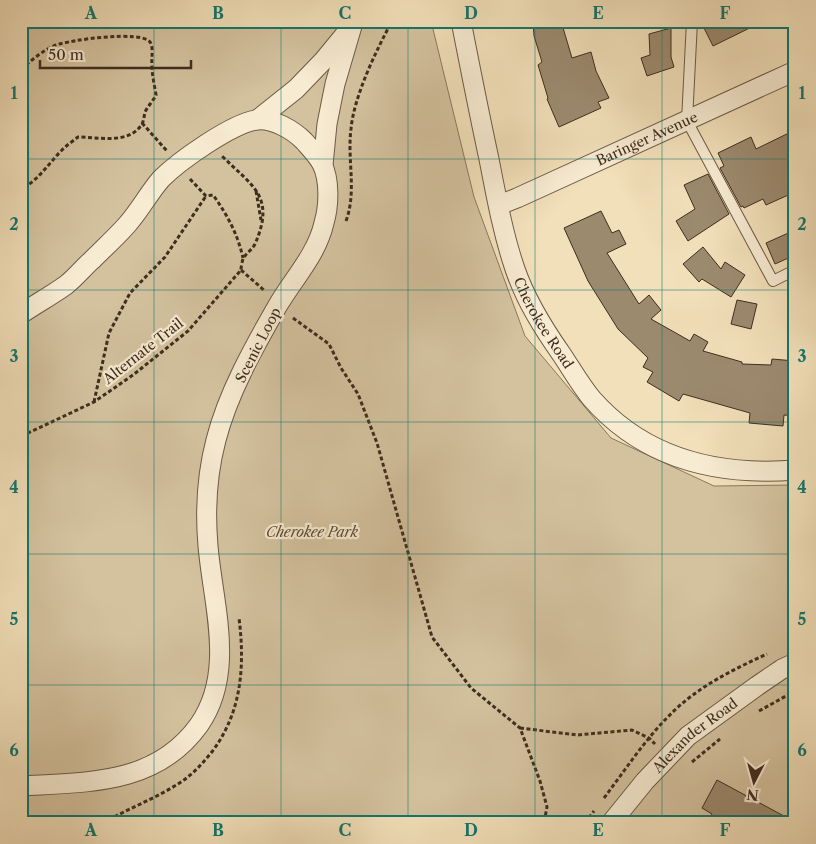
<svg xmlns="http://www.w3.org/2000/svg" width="816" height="844" font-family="'Libre Caslon Text',serif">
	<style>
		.green { fill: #d4c29f; stroke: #8a785e }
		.building { fill: #9c8a6f; stroke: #3f2d1e }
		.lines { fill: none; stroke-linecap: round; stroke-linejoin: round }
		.service-casing { stroke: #6c5a45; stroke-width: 12 }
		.minor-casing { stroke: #6c5a45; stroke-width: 21 }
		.path { stroke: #3f2d1e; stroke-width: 3; stroke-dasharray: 4 2.5; stroke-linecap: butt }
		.service { stroke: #f7ebd2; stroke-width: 10 }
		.minor { stroke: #f7ebd2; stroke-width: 19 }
		.grid { fill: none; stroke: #0f766e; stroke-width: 1; stroke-opacity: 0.55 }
		.labels { text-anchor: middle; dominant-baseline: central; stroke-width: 4.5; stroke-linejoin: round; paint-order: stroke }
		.street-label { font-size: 14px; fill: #3f2d1e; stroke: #f7ebd2 }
		.park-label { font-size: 14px; font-style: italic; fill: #5d4b38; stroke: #f7ebd2 }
		.neatline { fill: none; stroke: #0f766e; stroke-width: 2 }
		.grid-label { font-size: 16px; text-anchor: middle; font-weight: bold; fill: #0f766e }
	</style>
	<rect width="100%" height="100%" fill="#f2e0ba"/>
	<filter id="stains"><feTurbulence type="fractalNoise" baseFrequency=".004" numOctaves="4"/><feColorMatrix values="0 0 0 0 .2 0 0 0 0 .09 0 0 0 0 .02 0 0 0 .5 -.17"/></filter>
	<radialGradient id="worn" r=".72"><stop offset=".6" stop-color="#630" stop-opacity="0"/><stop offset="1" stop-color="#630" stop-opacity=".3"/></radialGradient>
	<path class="green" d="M21,21H431L474,197L525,336L611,438L714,486L795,485V823H21Z"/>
	<g class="building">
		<path d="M533,21H561L572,58L591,52L596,71L609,98L598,102L601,108L559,127L547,99L548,98L538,65L542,62L534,36Z"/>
		<path d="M717,21H764L713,46L704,28Z"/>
		<path d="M671,28V57L674,67L647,76L641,58L650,55L649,34Z"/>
		<path d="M795,130V192L766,205L763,199L744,208L743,206L741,207L720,168L724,166L718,153L751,137L756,149Z"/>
		<path d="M708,174L729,214L688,241L676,221L695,209L684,185Z"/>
		<path d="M601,211L612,233L619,230L626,244L607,253L639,304L649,295L661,310L651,319L690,341L694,334L708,342L703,351L742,362V364L771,365L772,359L795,361V416L784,415L783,426L749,423L750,413L683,394L679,401L647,382L653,372L643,367L648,358L618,329L588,281L564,228Z"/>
		<path d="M795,230V255L775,264L766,243Z"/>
		<path d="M703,247L721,269L725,262L745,275L731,297L702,279L699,282L683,264Z"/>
		<path d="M737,300L757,304L751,329L731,324Z"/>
		<path d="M717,780L795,822V823H707L712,814L702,808Z"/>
	</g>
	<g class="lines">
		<g class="service-casing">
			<path id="service" d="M692,21L687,121L773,281L795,270"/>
		</g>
		<g class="minor-casing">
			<g id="minor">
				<path id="s1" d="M461,21C470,67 479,113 489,159C496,195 503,234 515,269C526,301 543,328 562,355C572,370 581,386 592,399C645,459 718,476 795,470"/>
				<path d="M257,120L296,89L324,60L347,32"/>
				<path d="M323,165L327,124L335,84L352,26"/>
				<path id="s2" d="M499,205L517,198L795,71"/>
				<path d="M21,314C36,304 52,295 66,285C75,278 83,268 92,260C103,249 115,238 125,227C139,212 148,194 161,179C179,161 231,124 256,120C273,118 293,130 304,141C310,148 318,156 322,164C330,180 329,206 324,223C317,254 294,278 278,305C254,347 228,393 216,440C207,474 205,511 208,546C213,605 236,672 199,725C156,785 88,782 21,786"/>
				<path id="s3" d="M611,823L645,781L688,736L757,686L782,669L795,663"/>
			</g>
		</g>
		<g class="path">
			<path d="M21,69C32,60 43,50 56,45C70,40 141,30 150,42C153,46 152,53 152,57C151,70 154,83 156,95C153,101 148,106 145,112C144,116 144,120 142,124C129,145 98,137 78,137C73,141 67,145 62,150C48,164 39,180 21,189"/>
			<path d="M142,123L167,151"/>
			<path d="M190,179L206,196L213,195C227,214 238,235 243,258"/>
			<path d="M256,191L261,220"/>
			<path d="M346,221C357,191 347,160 351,129C354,96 376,51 392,21"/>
			<path d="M241,270L265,291"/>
			<path d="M293,318L329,344L341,368L358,394L377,443L432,637L471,688L520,728L540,781L547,807L544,823"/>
			<path d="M94,402L109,333L130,293L165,257L206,196"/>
			<path d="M21,435L28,433L94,402L133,375L188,331L241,270C241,267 242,262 243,259C246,253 252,250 255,244C276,196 252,186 222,156"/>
			<path d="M759,711L795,691"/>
			<path d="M520,728L577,735L632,730L649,738L655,744"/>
			<path d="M692,762L720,739"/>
			<path d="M604,798C632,761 658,719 697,692C718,677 743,665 767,654"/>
			<path d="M103,823C129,808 157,798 181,782C193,774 202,764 211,753C242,713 245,666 239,618"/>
			<path d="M585,823L594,811"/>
		</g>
		<use href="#service" class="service"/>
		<use href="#minor" class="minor"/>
	</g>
	<path class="grid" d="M154,21V823M281,21V823M408,21V823M535,21V823M662,21V823M21,159H795M21,290H795M21,422H795M21,554H795M21,685H795"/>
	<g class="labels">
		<g class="street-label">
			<text stroke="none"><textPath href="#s2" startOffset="162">Baringer Avenue</textPath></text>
			<text stroke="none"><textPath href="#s1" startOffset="315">Cherokee Road</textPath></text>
			<text transform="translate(258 345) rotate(-63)">Scenic Loop</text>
			<text transform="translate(143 351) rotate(-38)">Alternate Trail</text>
			<text stroke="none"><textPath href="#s3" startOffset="122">Alexander Road</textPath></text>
		</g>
		<g class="park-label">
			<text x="312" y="532">Cherokee Park</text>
		</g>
	</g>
	<rect width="816" height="844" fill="none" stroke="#f2e0ba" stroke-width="55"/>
	<g transform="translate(754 782) rotate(186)" stroke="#f7ebd2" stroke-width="4" paint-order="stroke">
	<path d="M0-4L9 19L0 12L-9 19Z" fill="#3f2d1e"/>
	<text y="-8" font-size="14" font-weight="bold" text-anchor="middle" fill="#3f2d1e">N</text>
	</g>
	<path d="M40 60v8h151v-8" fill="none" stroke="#3f2d1e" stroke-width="2.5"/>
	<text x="48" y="60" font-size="15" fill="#3f2d1e" stroke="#f7ebd2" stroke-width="4" paint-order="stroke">50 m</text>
	<rect x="28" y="28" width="760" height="788" class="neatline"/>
	<g class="grid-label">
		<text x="91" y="19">A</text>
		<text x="218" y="19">B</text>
		<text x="345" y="19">C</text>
		<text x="471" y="19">D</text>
		<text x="598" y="19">E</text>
		<text x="725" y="19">F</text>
		<text x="14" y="99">1</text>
		<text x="802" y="99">1</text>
		<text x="14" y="230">2</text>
		<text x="802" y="230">2</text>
		<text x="14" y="362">3</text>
		<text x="802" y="362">3</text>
		<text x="14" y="493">4</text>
		<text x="802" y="493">4</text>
		<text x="14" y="625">5</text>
		<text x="802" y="625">5</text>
		<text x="14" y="756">6</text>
		<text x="802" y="756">6</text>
		<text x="91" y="836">A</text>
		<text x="218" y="836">B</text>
		<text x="345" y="836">C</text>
		<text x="471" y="836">D</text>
		<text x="598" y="836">E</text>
		<text x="725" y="836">F</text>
	</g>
	<rect width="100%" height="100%" filter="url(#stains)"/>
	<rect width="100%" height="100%" fill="url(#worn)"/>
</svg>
